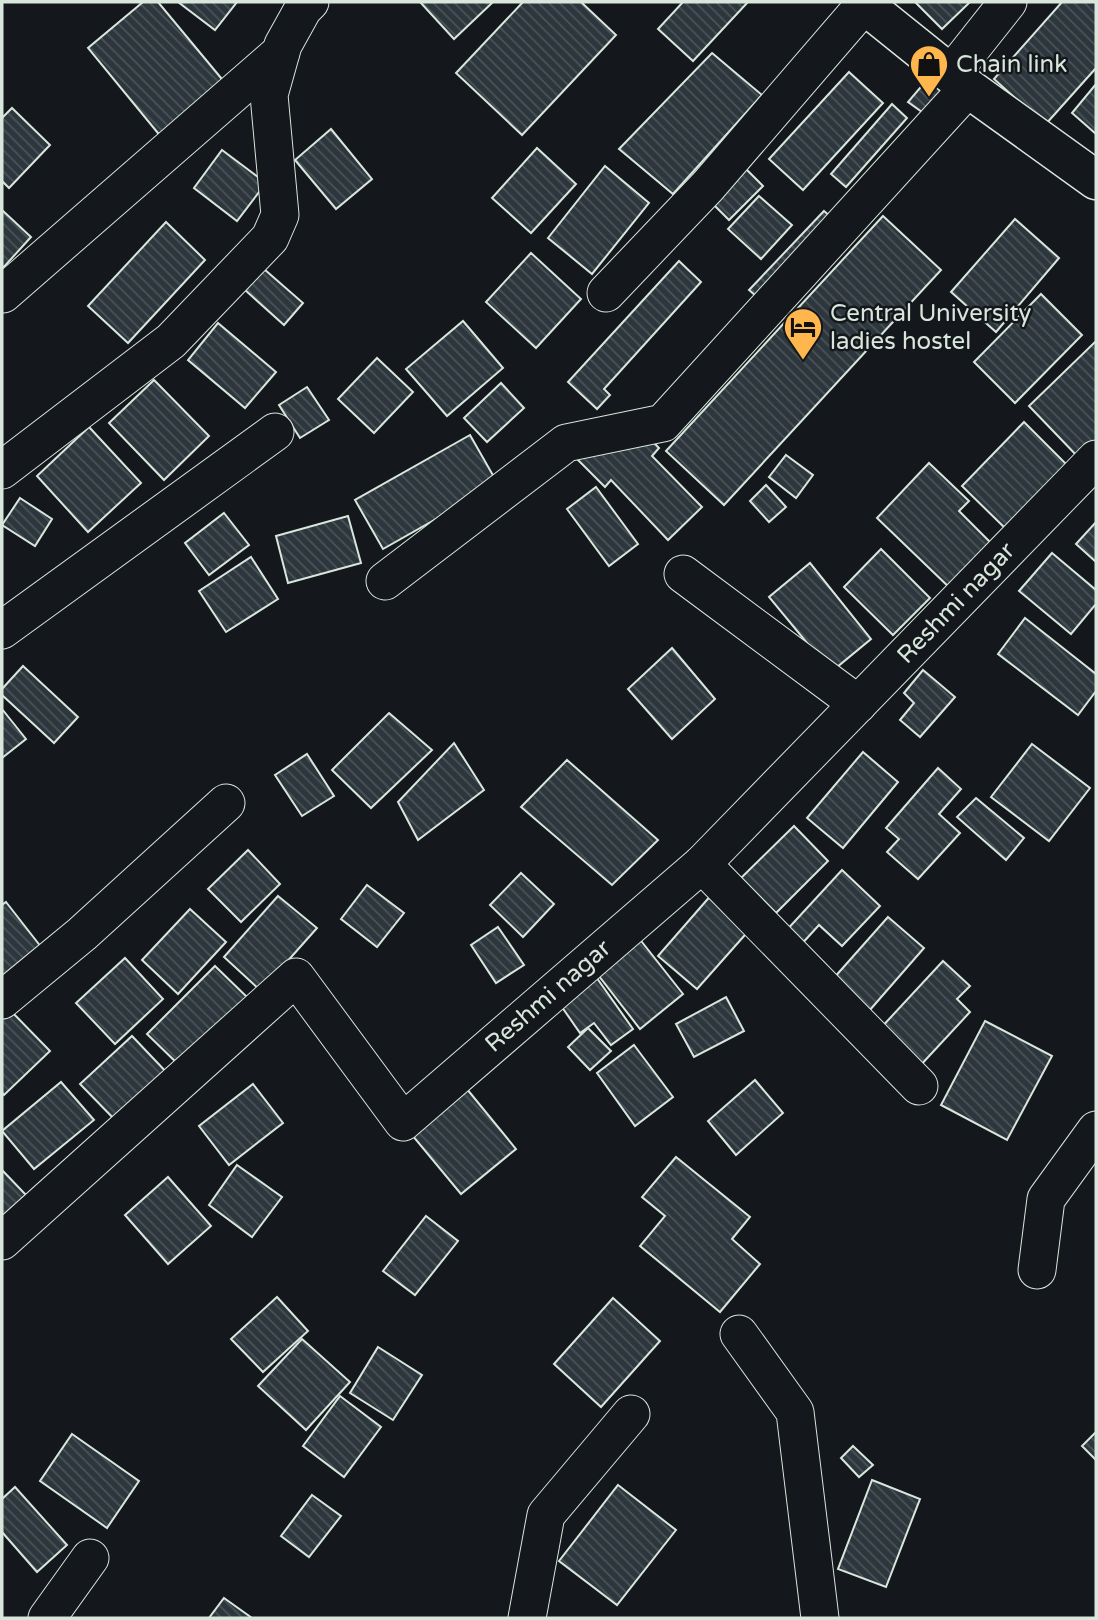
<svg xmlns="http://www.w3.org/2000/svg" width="1098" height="1620" font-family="'Varela Round',sans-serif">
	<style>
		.building { fill: url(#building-back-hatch); stroke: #d8e6dc; stroke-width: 2 }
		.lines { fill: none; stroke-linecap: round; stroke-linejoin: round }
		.street-casing { stroke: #d8e6dc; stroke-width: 39 }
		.secondary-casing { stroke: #d8e6dc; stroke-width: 41 }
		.street { stroke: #14181c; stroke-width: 37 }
		.secondary { stroke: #14181c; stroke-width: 38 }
		.labels { text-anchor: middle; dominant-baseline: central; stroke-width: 5; stroke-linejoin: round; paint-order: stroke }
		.poi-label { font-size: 24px; fill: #d8e6dc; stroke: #14181c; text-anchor: start }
		.street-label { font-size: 24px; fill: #d8e6dc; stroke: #14181c }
	</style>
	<defs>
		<pattern id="building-back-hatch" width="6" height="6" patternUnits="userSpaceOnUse" patternTransform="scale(1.75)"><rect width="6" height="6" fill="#2c363c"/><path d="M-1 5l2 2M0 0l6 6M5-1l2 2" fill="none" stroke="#4a5358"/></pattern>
	</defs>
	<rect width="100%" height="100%" fill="#14181c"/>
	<g class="building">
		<path d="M143,2H158L226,84L162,138L88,48Z"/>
		<path d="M178,2H237L215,30Z"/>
		<path d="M420,2H493L454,39Z"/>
		<path d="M523,2H581L616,35L522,135L456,73Z"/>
		<path d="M683,2H748L693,61L658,29Z"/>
		<path d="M915,2H970L942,29Z"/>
		<path d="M1062,2H1096V68L1045,125L994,79Z"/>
		<path d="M712,53L762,95L673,194L619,149Z"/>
		<path d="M849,72L883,103L803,190L769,159Z"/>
		<path d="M931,75L951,94L929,117L908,102Z"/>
		<path d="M1096,84V134L1072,113Z"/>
		<path d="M892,104L907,118L846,187L831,174Z"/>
		<path d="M12,108L50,145L9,188L2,181V118Z"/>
		<path d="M331,129L372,179L336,209L295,160Z"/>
		<path d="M537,148L576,184L531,233L492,198Z"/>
		<path d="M222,150L266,183L237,221L194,188Z"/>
		<path d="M736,159L763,186L729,220L702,193Z"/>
		<path d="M605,166L649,203L592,274L548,238Z"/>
		<path d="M759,196L792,225L761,259L728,229Z"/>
		<path d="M2,210L31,237L2,269Z"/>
		<path d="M824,211L838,223L763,302L749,290Z"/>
		<path d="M883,216L941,270L724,505L666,451Z"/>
		<path d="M1015,219L1059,258L996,332L951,292Z"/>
		<path d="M166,222L205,260L128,343L88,306Z"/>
		<path d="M531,253L581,299L536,348L486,302Z"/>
		<path d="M679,261L701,282L604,389L610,395L597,409L568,382Z"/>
		<path d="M264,269L303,303L284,325L245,290Z"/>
		<path d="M1041,294L1082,335L1015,403L974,362Z"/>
		<path d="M463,321L503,368L447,416L406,369Z"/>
		<path d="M218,323L276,372L245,408L188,360Z"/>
		<path d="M1096,341V445L1081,460L1029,406Z"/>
		<path d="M377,358L413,392L374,433L338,399Z"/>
		<path d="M154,380L209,436L164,480L109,423Z"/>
		<path d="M501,383L524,408L487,442L464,418Z"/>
		<path d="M307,387L329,420L300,438L279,405Z"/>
		<path d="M626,413L659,448L652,456L702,507L668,540L611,480L605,487L578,460Z"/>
		<path d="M1024,422L1069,467L1008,531L962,486Z"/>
		<path d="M89,427L141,483L88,532L37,476Z"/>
		<path d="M470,435L498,484L383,549L355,500Z"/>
		<path d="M786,455L813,475L796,498L769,477Z"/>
		<path d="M929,463L969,501L959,511L994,546L952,590L877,518Z"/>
		<path d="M766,485L786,507L769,522L750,501Z"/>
		<path d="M596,487L638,544L609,566L567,509Z"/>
		<path d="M20,498L52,519L35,546L2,525Z"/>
		<path d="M224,513L249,545L209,575L185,543Z"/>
		<path d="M348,516L361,563L288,583L276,536Z"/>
		<path d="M1096,522V562L1076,544Z"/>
		<path d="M881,549L930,598L893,635L844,587Z"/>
		<path d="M1052,553L1096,590V604L1071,634L1019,591Z"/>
		<path d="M251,557L278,599L226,632L199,591Z"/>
		<path d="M810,563L871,639L831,672L769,597Z"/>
		<path d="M1025,618L1096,674V691L1078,715L998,654Z"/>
		<path d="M672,648L715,699L672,739L628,689Z"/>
		<path d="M23,666L78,717L54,743L2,695V689Z"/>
		<path d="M923,670L955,697L920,737L900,720L914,703L904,693Z"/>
		<path d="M2,709L26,739L2,758Z"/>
		<path d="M389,713L432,750L371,808L332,770Z"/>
		<path d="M454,743L484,790L418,840L398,802Z"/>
		<path d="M1032,744L1090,788L1049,841L991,797Z"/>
		<path d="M863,752L898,782L843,848L807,818Z"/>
		<path d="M307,754L334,796L302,816L275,775Z"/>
		<path d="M567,760L658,840L612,885L521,807Z"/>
		<path d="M938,768L961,789L939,814L960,833L918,879L887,852L899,839L886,828Z"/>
		<path d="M976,798L1024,838L1006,860L957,817Z"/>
		<path d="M794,826L828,861L776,913L741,878Z"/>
		<path d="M248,850L280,884L241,922L208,889Z"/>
		<path d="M842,870L880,906L842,946L819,925L799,947L784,933Z"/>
		<path d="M521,873L554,904L523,937L490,905Z"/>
		<path d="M367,885L404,913L377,947L341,919Z"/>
		<path d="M713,893L752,927L697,989L658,956Z"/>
		<path d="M278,896L317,928L261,991L224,957Z"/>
		<path d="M6,902L45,952L2,987V905Z"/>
		<path d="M190,909L226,942L178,994L142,960Z"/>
		<path d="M888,917L924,948L869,1011L833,979Z"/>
		<path d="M498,927L524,965L496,983L471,945Z"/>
		<path d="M638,937L683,994L640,1029L595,971Z"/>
		<path d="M125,958L163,999L115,1044L76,1003Z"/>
		<path d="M943,961L970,986L957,999L970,1012L918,1068L878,1031Z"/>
		<path d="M215,966L248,998L180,1066L147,1034Z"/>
		<path d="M594,974L633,1029L611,1045L594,1023L580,1033L557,1000Z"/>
		<path d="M726,997L744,1031L694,1057L676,1024Z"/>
		<path d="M8,1008L50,1051L4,1095L2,1092V1014Z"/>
		<path d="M985,1021L1052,1056L1007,1140L941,1105Z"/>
		<path d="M588,1028L611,1051L590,1070L568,1047Z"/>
		<path d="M132,1036L171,1077L120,1125L80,1084Z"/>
		<path d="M634,1045L673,1097L635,1126L597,1073Z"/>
		<path d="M755,1080L783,1113L736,1155L708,1121Z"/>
		<path d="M61,1082L94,1120L34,1169L2,1131Z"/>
		<path d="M462,1083L516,1149L461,1194L407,1129Z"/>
		<path d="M253,1084L283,1123L229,1165L199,1126Z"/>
		<path d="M676,1157L750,1217L732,1239L760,1264L720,1312L640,1246L665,1216L642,1197Z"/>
		<path d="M237,1165L282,1197L252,1237L209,1205Z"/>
		<path d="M2,1170L26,1195L2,1219Z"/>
		<path d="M168,1177L211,1226L168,1264L125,1215Z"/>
		<path d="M426,1216L458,1241L415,1295L383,1271Z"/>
		<path d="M277,1297L308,1331L263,1372L231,1339Z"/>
		<path d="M613,1298L660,1341L601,1407L554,1364Z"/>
		<path d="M302,1339L350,1382L306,1430L258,1386Z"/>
		<path d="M378,1347L422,1375L393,1420L350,1393Z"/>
		<path d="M340,1396L381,1427L344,1477L303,1446Z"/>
		<path d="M1096,1432V1460L1082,1446Z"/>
		<path d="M72,1434L139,1481L107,1528L40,1481Z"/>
		<path d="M853,1446L873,1465L859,1477L841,1458Z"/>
		<path d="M872,1480L920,1499L886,1587L838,1569Z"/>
		<path d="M618,1485L676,1530L617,1605L559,1561Z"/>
		<path d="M15,1487L67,1545L37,1572L2,1532V1499Z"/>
		<path d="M312,1495L341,1516L309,1557L281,1536Z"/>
		<path d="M224,1598L252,1618H209Z"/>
	</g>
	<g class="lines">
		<g class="street-casing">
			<g id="street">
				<path d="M951,74L1008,2"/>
				<path d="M606,293L708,186L864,5"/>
				<path d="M3,294L281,52"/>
				<path d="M2,470L171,341L270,238L280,215L269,95L283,45L303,9L310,2"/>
				<path d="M683,574L858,704"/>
				<path d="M385,581L566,443L663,423L968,88"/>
				<path d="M2,630L275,432"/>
				<path d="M702,864L919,1086"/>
				<path d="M2,1000L82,934L226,803"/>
				<path d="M2,1241L296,977L403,1122L702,864L1096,459"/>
				<path d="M1037,1270L1046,1199L1096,1130"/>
				<path d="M739,1334L795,1412L820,1618"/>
				<path d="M47,1618L90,1558"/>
				<path d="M527,1618L546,1515L631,1414"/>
			</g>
		</g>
		<g class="secondary-casing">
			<path id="secondary" d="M861,2L968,88L1096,180"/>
		</g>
		<use href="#street" class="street"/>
		<use href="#secondary" class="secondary"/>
	</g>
	<defs>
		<g id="shop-pin" transform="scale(2.0125)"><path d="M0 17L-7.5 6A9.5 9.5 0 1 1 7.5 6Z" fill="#ffb74d" stroke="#14181c"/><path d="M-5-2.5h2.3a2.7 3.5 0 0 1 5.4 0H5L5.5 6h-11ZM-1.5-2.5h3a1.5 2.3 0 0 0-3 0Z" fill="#111"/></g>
		<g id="hotel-pin" transform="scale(2.0125)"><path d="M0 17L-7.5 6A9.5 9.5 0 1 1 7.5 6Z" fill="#ffb74d" stroke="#14181c"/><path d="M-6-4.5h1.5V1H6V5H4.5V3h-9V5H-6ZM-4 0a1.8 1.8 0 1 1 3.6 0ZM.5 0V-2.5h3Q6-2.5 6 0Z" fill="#111"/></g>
	</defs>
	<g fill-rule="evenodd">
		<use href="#shop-pin" x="929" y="64"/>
		<use href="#hotel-pin" x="803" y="327"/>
	</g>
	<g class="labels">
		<g class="poi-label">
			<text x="956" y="64">Chain link</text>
			<text x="830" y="313">Central University<tspan x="830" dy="28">ladies hostel</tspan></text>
		</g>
		<g class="street-label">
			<text transform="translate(956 603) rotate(-46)">Reshmi nagar</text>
			<text transform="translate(548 996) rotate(-41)">Reshmi nagar</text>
		</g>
	</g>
	<rect width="1098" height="1620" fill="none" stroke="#d8e6dc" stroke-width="7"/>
</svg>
